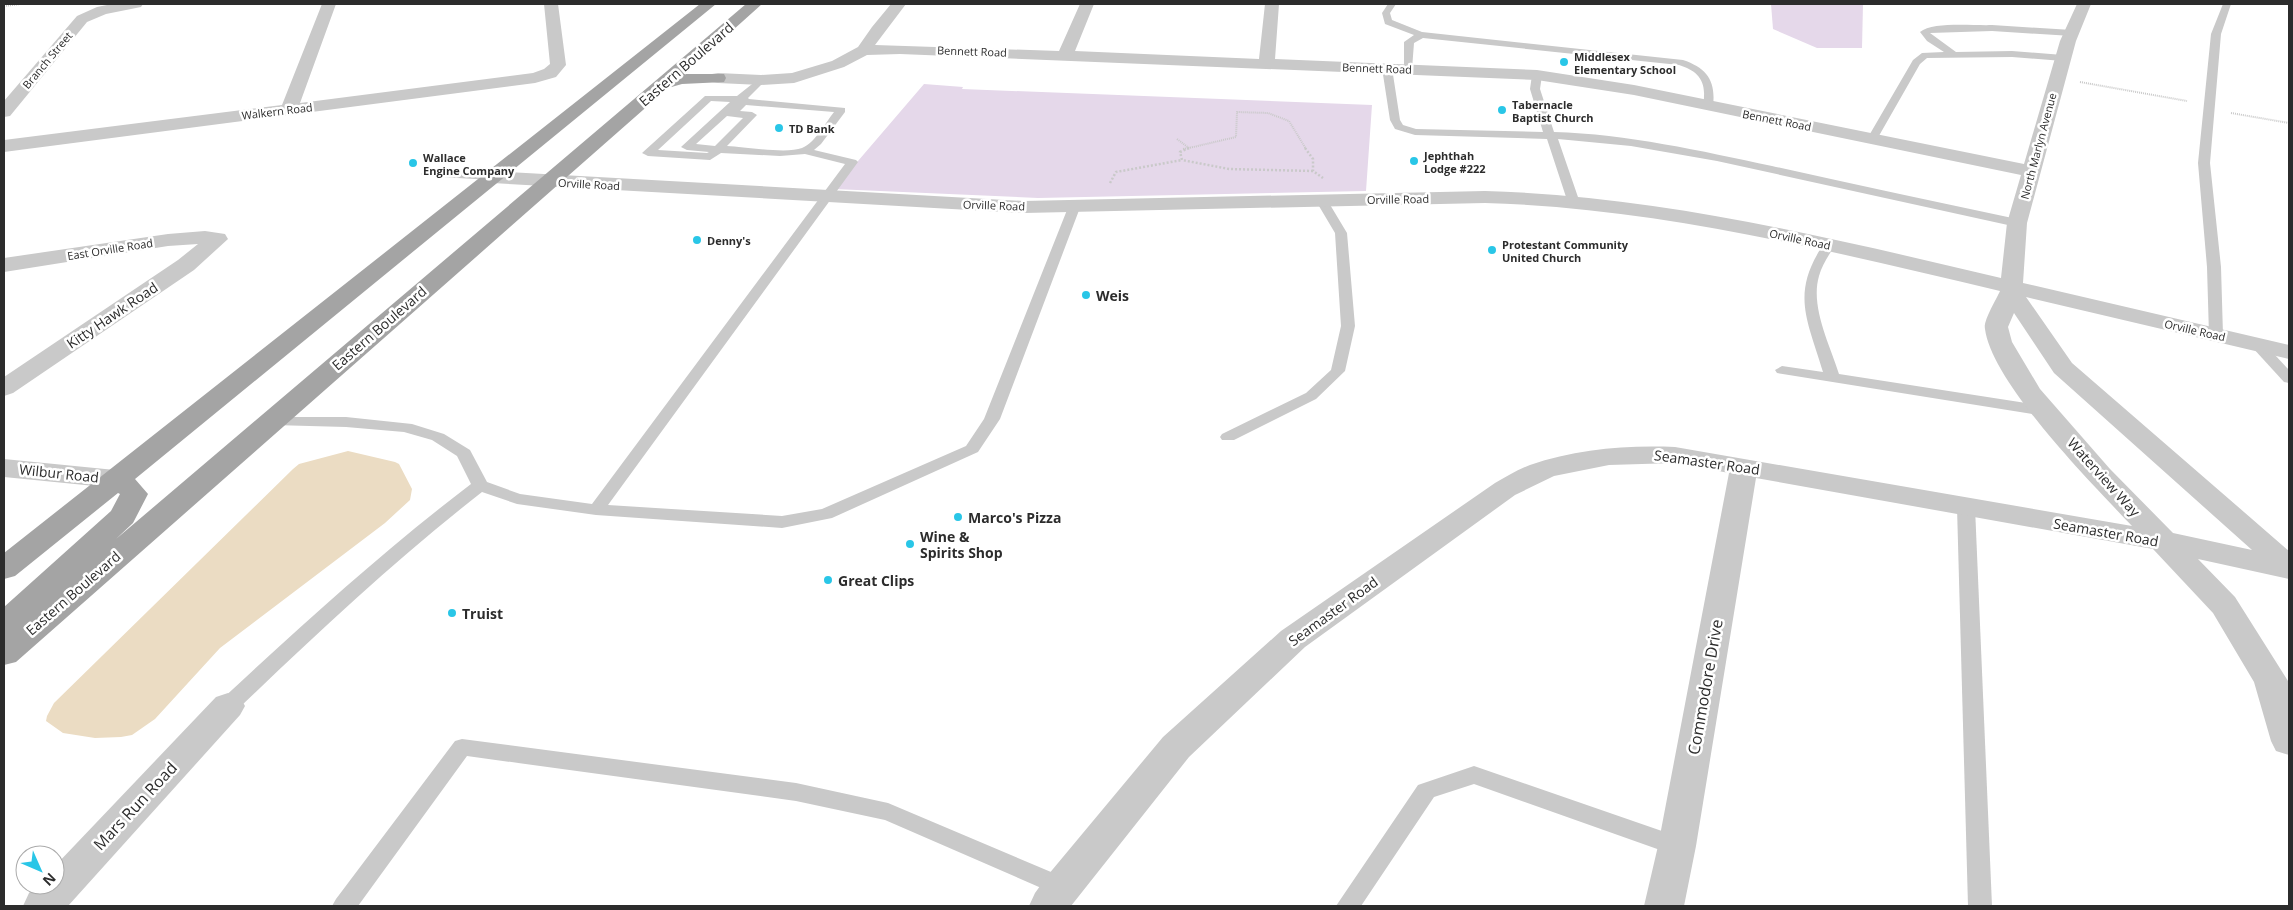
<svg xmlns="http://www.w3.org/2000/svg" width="2293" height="910" font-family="'Open Sans',sans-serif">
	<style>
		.green { fill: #e5d8ea }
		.water { fill: #ebdcc3 }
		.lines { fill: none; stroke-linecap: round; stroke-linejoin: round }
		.path-far1 { stroke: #c9c9c9; stroke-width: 2; stroke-dasharray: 1 1; stroke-linecap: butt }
		.path { stroke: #c9c9c9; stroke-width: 2.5; stroke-dasharray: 2 2; stroke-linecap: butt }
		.lane { fill: #c9c9c9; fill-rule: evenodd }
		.street { fill: #c9c9c9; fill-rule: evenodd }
		.primary { fill: #a4a4a4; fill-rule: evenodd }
		.poi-dot { fill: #29c6e7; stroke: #fff; stroke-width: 2 }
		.labels { text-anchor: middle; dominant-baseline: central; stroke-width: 5; stroke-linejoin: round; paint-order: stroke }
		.far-street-label { font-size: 11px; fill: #2c2c2c; stroke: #fff }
		.far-poi-label { font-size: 11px; font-weight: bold; fill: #2c2c2c; stroke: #fff; text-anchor: start }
		.street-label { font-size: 14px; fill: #2c2c2c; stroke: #fff }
		.poi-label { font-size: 14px; font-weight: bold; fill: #2c2c2c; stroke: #fff; text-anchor: start }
		.near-street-label { font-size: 16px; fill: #2c2c2c; stroke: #fff }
	</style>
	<rect width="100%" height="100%" fill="#fff"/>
	<g class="green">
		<path d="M1771,4H1863L1862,48H1817L1773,29Z"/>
		<path d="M924,84L963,87L962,89L1372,105L1366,191L1038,198L834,189Z"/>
	</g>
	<path class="water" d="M348,451L395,462L399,464L412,489L410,500L385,523L220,648L155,719L132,735L121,737L95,738L63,733L46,721L47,716L54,703L293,469L299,464Z"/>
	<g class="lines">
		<g class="path-far1">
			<path d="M4,6L21,4"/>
			<path d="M2080,82L2187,101"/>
			<path d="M2231,113L2289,123"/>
			<path d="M1177,139L1189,148L1236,137L1237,112L1268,113L1289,121L1306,149"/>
			<path d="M1183,149L1189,148"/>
		</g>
		<g class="path">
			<path d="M1189,148L1180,152L1182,160L1229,169L1313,171"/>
			<path d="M1305,148L1313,159V171L1323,178"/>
			<path d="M1110,183L1116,172L1182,160"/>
		</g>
		<g class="lane">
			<path d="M1388,4H1396L1390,13L1392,20L1422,32L1683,60C1707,68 1716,81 1713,106L1708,109L1704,108C1703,104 1704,101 1704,96C1705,78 1695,70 1679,65L1423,38L1414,43L1412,69L1407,72L1404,71V42L1414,35L1385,24L1382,13Z"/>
			<path d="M2223,4H2231L2221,34L2210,163L2221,267L2223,335L2216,339L2209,335L2207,267L2198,163L2211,34Z"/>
			<path d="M1992,25L2072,30L2077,33L2072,36L1992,31L1930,33L1956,52L2012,51L2063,55L2068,58L2063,61L2012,57L1927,58L1920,64L1876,141H1868L1867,139L1913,60L1922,53L1944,52L1927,41L1920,32C1933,21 1975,26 1992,25Z"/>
			<path d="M1387,65L1392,68L1400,120L1403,125L1416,129L1543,132L1530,89L1532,75L1537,72L1542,75L1540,89L1554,132C1627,134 1701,151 1772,166C1854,184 1935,202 2017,219L2023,223L2017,227L1717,161L1631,146L1558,139L1579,200L1573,204L1567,200L1547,139L1415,135L1395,129L1390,120L1382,68Z"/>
			<path d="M761,77L766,80L748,98L749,99L845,108V112L821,144L814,150L856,160L858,162L608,505L782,516L822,509L966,446L984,419L1069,205L1075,201L1079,202L1081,205L1000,419L978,452L832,518L782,528L596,515L517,504L482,492C395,560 315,635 235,712L228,714L221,712L218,706L221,700C302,625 383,551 471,484L457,456L432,440L404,432L346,427L273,425L267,423L265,420L267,417H346L412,424L444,434L470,450L487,482L520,494L592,504L845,164L805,154L780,156L721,153L710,160L648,156L642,153L705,96H737ZM711,101L730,102L681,147L687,150L709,152L707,153L658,150ZM746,105L834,112C825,123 816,142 802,148C787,154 745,147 727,146L757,115L752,112L740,111ZM727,116L743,118L715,146L696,144Z"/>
			<path d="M427,171L492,174L498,177L492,180L423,176L421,174L423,172Z"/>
			<path d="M1322,197L1326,198L1347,233L1355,326L1345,371L1316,399L1234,440H1222L1220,437L1222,434L1306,393L1331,370L1341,326L1335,233L1316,201Z"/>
			<path d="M1829,241L1835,245C1829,255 1822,265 1819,276C1810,307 1830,345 1839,374L2045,406L2050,408L2053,411L2050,414L2045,416L1777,373L1775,370L1782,366L1823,372C1807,318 1790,293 1825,242Z"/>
			<path d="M2257,340L2262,341L2289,370V383L2284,382L2252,347L2250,344Z"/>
			<path d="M1966,502L1972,503L1975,507L1992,906H1968L1957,507L1960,503Z"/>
			<path d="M462,739L796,783L888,803L1070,880L1074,887L1070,894L1062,897L885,820L796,801L467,756L358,906H332L336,899L455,741Z"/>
			<path d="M1474,766L1685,839L1688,846L1685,853L1677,856L1474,784L1434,797L1361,906H1336L1418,785Z"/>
		</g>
		<g class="street">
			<path d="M112,4H143L141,7L106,14L87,22L10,116L4,117V101L77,16L97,7Z"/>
			<path d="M322,4H336L300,103L533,73L544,69L550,64L544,4H558L566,65L556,77L535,83L4,152V140L282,105Z"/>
			<path d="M891,4H906L875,45L1059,51L1080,4H1094L1075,51L1259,59L1265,4H1279L1275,59L1537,70L1634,85L2024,164L2060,41L2077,4H2091L2076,41L2027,223L2023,283L2289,345V359L2026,297L2072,363L2289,551V579L2198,559L2235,597L2288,681L2289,755L2276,751L2271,741L2254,682L2213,613L2153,549L1756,478L1696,846L1684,906H1644L1658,846L1729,473L1675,463L1609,465L1554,476L1515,495L1305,647L1189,757L1071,906H1029L1035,893L1048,875L1163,737L1281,631L1495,483C1506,477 1517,470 1530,465C1576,449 1626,445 1675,447L2132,526C2093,485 1992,383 1985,329C1983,321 1996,300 2000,291C1830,251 1660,208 1485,203L1024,213L492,183L485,181L482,177L485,173L492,171L1024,201L1485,191C1661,196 1831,238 2001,278L2007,223L2021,175L1634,95L1537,80L900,54L867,55L844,67L794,83L761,85L718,83L712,82L710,78L712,74L718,73L761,75L792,73L832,61L858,47L872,27ZM2014,313L2054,373L2252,550L2173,533L2110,469L2040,389L2012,342L2008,327Z"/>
			<path d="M205,231L225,234L228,239L194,270L13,393L4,396V377L178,260L198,244L168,246L4,272V258L168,234Z"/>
			<path d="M4,459L115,470L125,473L129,479L125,485L115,488L4,477Z"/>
			<path d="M228,693L240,697L245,706L240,715L68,906H23L29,893L37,885H55V866L216,697Z"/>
		</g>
		<path class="primary" d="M700,4H716L135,479L148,494L133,523L116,539L746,4H762L684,74H724L726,78L724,82L682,84L668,88L16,662L4,665V607L111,511L120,494L118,493L15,576L4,579V553Z"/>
	</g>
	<g class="poi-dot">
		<circle cx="1564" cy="62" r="5"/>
		<circle cx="1502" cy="110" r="5"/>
		<circle cx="779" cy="128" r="5"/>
		<circle cx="1414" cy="161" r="5"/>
		<circle cx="413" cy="163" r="5"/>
		<circle cx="697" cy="240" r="5"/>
		<circle cx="1492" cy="250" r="5"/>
		<circle cx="1086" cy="295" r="5"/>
		<circle cx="958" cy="517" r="5"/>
		<circle cx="910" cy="544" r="5"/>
		<circle cx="828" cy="580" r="5"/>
		<circle cx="452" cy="613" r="5"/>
	</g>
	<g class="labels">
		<g class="far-street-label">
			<text transform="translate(972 51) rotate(2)">Bennett Road</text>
			<text transform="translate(47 60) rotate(-50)">Branch Street</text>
			<text transform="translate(1377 68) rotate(2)">Bennett Road</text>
			<text transform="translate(277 111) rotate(-7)">Walkern Road</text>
			<text transform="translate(1777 120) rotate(11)">Bennett Road</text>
			<text transform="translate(2038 146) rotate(-75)">North Marlyn Avenue</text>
			<text transform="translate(589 184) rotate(3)">Orville Road</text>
			<text transform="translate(1398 199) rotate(-1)">Orville Road</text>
			<text transform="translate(994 205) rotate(2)">Orville Road</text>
			<text transform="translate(1800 239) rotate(12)">Orville Road</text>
			<text transform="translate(110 249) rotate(-9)">East Orville Road</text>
			<text transform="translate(2195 330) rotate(13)">Orville Road</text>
		</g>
		<g class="far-poi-label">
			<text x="1574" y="56">Middlesex<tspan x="1574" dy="13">Elementary School</tspan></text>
			<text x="1512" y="104">Tabernacle<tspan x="1512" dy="13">Baptist Church</tspan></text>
			<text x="789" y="128">TD Bank</text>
			<text x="1424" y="155">Jephthah<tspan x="1424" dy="13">Lodge #222</tspan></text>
			<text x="423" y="157">Wallace<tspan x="423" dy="13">Engine Company</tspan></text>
			<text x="707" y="240">Denny's</text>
			<text x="1502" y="244">Protestant Community<tspan x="1502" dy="13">United Church</tspan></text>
		</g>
		<g class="street-label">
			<text transform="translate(686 64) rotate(-41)">Eastern Boulevard</text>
			<text transform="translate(112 315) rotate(-34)">Kitty Hawk Road</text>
			<text transform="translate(379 328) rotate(-41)">Eastern Boulevard</text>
			<text transform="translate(1707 462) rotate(8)">Seamaster Road</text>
			<text transform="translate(59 473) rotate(6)">Wilbur Road</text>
			<text transform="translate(2104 477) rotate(48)">Waterview Way</text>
			<text transform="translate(2106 532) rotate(10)">Seamaster Road</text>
			<text transform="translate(73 593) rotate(-41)">Eastern Boulevard</text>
			<text transform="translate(1333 611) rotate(-36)">Seamaster Road</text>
		</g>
		<g class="poi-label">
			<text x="1096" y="295">Weis</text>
			<text x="968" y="517">Marco's Pizza</text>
			<text x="920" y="536">Wine &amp;<tspan x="920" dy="16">Spirits Shop</tspan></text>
			<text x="838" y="580">Great Clips</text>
			<text x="462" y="613">Truist</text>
		</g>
		<g class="near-street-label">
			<text transform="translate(1705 687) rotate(-80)">Commodore Drive</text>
			<text transform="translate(135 806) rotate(-47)">Mars Run Road</text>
		</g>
	</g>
	<rect width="2293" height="910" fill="none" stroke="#2c2c2c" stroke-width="10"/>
	<g transform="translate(40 870) rotate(135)"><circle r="24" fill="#ffffff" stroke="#ababab"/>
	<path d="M0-4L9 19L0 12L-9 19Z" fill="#29c6e7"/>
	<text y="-8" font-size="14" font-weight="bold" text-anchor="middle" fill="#2c2c2c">N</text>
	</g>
</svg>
